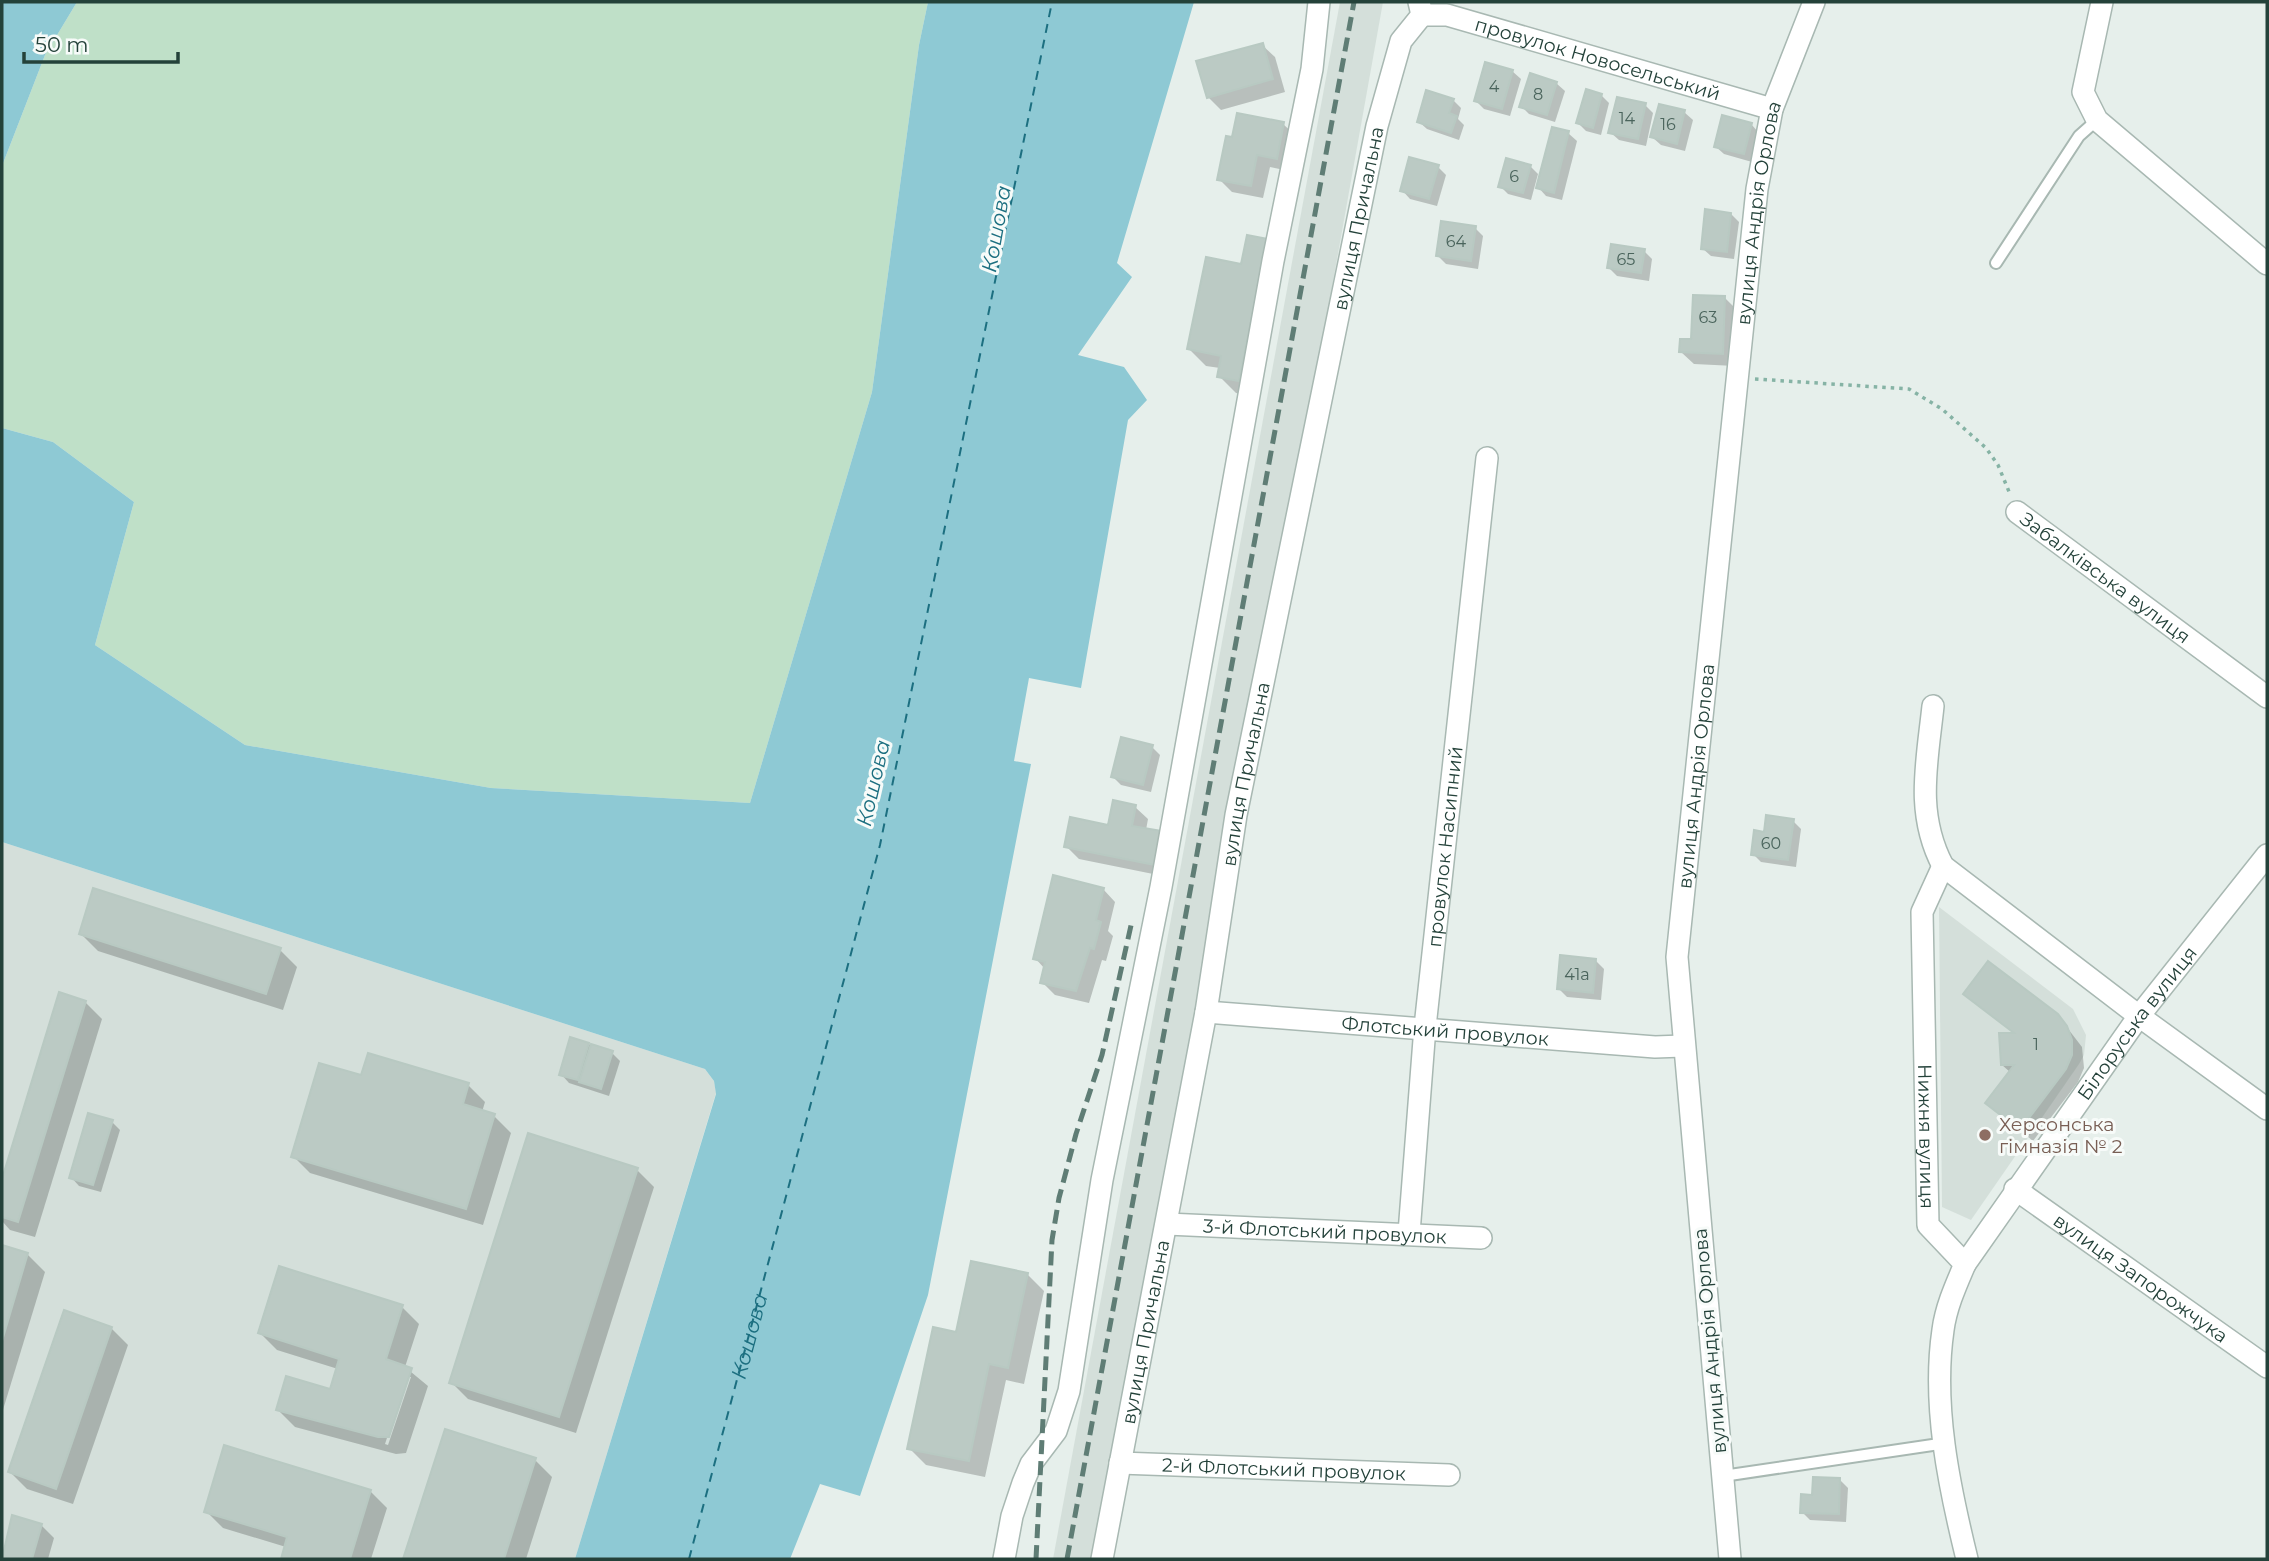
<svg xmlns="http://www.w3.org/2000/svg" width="2269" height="1561" font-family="Montserrat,sans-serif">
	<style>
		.built { fill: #d4dfda }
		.green { fill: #bfe0c8 }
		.water { fill: #8ec9d4 }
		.shadow { fill: #0003; fill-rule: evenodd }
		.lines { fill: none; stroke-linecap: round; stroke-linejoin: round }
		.ferry { stroke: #1c6f80; stroke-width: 2; stroke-dasharray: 9 7; stroke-linecap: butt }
		.building { fill: #bbcac4; stroke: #b8c9c2; stroke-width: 2 }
		.service-casing { stroke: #a8b8b2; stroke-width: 14 }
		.minor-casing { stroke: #a8b8b2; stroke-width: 24 }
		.tertiary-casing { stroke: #a8b8b2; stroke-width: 24 }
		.path { stroke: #86b3a5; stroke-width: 3.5; stroke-dasharray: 3.5 5; stroke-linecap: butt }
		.service { stroke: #fff; stroke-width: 10 }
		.minor { stroke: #fff; stroke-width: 21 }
		.tertiary { stroke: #fff; stroke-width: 21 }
		.rail { stroke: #5f7d75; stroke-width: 5; stroke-dasharray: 14 7; stroke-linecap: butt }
		.education-dot { fill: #8d6e63; stroke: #f7fbf9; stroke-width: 2.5 }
		.labels { text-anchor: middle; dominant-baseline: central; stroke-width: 6; stroke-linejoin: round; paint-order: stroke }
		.number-label { font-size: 16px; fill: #4a645c }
		.street-label { font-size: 19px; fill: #24423a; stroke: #f7fbf9 }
		.education-label { font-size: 19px; fill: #785e54; stroke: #f7fbf9; text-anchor: start }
		.water-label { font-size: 21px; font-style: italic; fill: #1c6f80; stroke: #f7fbf9 }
	</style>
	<rect width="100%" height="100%" fill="#e6efeb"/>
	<g class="built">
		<path d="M1340,2H1383L1202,1014L1093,1559H1053Z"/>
		<path d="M2,842L705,1069L714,1081L716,1093L575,1559H2Z"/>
		<path d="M1939,907L2073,1009L2086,1035L2084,1055L2079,1064L1971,1220L1942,1207Z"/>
	</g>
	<path class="green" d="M77,2H928L919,45L872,392L750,803L491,788L245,745L95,645L134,502L53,442L2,428V166L45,55Z"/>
	<g class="water">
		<path d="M2,2H77L45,55L2,166Z"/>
		<path d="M928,2H1194L1117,263L1132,277L1078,355L1124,367L1147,400L1128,420L1081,688L1029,678L1014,761L1031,764L928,1295L860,1496L820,1484L790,1559H575L716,1094L714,1081L705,1069L2,842V428L53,442L134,502L95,645L245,745L491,788L750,803L872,392L919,45Z"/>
	</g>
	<g class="shadow">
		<path d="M1262,45L1275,57L1285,92L1221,110L1208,97Z"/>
		<path d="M1512,71L1521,79L1510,116L1484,109L1476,101Z"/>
		<path d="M1556,83L1565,91L1555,122L1529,114L1521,106Z"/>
		<path d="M1601,95L1609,103L1601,135L1586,131L1578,123Z"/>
		<path d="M1453,100L1461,108L1458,119L1464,125L1459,140L1427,129L1418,121Z"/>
		<path d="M1645,105L1653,113L1646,146L1619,140L1610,132Z"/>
		<path d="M1684,112L1693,120L1685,151L1661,145L1652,137Z"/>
		<path d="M1283,124L1296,136L1289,171L1270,167L1263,198L1232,192L1219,179L1234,139Z"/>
		<path d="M1751,124L1759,133L1752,162L1724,154L1715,146Z"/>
		<path d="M1568,133L1577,141L1562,200L1546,196L1538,187Z"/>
		<path d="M1530,166L1538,174L1531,200L1508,194L1500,186Z"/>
		<path d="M1438,167L1446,175L1437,206L1410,199L1402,190Z"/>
		<path d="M1731,214L1739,222L1734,259L1711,256L1702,248Z"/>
		<path d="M1475,228L1483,236L1478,269L1446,264L1438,256Z"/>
		<path d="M1267,240L1256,397L1236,393L1219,376L1220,368L1206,366L1189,349L1243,266Z"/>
		<path d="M1644,251L1652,259L1649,281L1617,276L1609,268Z"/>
		<path d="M1725,298L1737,310L1735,366L1694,364L1681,352L1693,341Z"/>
		<path d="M1152,747L1160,755L1151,792L1121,785L1113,777Z"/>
		<path d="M1135,807L1148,819L1146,830L1168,877L1079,859L1066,846L1110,827Z"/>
		<path d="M1793,821L1801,829L1796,867L1761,862L1753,854L1765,833Z"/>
		<path d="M1103,889L1115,902L1108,931L1113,936L1106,961L1102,960L1089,1003L1055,995L1042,982L1045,969L1035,958Z"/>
		<path d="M81,934L280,950L297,967L283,1010L98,951Z"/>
		<path d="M1596,961L1604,969L1601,1000L1567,997L1559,989Z"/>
		<path d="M60,994L85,1002L102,1019L35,1237L10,1230L2,1221V1185Z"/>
		<path d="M1965,994L2062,1021L2082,1047L2084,1068L2078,1082L2033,1141L1987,1103L2010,1072L2002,1065L2015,1034Z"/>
		<path d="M588,1044L612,1053L620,1061L609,1096L569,1083L561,1074Z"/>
		<path d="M362,1077L468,1085L485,1102L482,1112L494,1116L511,1133L483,1225L310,1173L293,1156Z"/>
		<path d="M112,1122L120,1130L101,1192L79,1186L71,1177Z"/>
		<path d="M637,1170L654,1187L576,1433L468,1399L451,1382Z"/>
		<path d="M2,1247L28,1255L45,1272L2,1413Z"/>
		<path d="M1027,1274L1044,1291L1024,1384L1006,1380L985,1477L926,1465L909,1448L957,1334Z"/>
		<path d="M402,1307L419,1324L405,1367L428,1386L406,1453L396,1454L295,1427L278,1410L331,1392L338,1369L277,1350L260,1333ZM407,1377H411L388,1445L385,1444Z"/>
		<path d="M111,1328L128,1345L73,1504L27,1489L10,1472Z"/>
		<path d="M446,1431L535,1460L552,1477L526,1559H405Z"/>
		<path d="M1840,1480L1848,1488L1846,1522L1810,1520L1802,1512L1814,1496Z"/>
		<path d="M370,1491L387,1508L371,1559H283L286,1547L223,1528L206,1511Z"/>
		<path d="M13,1517L41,1525L54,1538L48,1559H2Z"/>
	</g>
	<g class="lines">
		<path class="ferry" id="s1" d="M689,1559L880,845L1052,2"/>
	</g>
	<g class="building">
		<path d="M1263,43L1273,79L1207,98L1196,61Z"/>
		<path d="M1485,62L1513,70L1502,109L1474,101Z"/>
		<path d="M1530,73L1557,82L1547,115L1519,107Z"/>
		<path d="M1586,89L1602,94L1593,128L1576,123Z"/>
		<path d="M1426,90L1454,99L1449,113L1457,116L1451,133L1417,122Z"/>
		<path d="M1617,97L1646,103L1638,139L1608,133Z"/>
		<path d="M1659,104L1685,110L1677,144L1650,137Z"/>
		<path d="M1237,113L1284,122L1277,159L1257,155L1251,186L1217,180L1226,136L1232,137Z"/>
		<path d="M1722,115L1752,123L1744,154L1714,147Z"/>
		<path d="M1552,127L1569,131L1554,193L1536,188Z"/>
		<path d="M1409,157L1439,165L1429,199L1400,191Z"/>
		<path d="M1506,158L1531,165L1523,193L1498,187Z"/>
		<path d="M1705,209L1731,213L1727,252L1701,249Z"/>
		<path d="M1441,221L1476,226L1471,261L1436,256Z"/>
		<path d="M1247,235L1268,239L1239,381L1217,377L1221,356L1187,349L1206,257L1241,264Z"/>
		<path d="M1611,244L1645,249L1641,273L1607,268Z"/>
		<path d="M1693,295L1725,296L1723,354L1679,352L1680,339H1691Z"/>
		<path d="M1121,737L1153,745L1143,785L1111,777Z"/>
		<path d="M1113,800L1136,805L1132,826L1162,831L1155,865L1064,847L1070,817L1108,825Z"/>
		<path d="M1766,815L1794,819L1788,860L1751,855L1754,830L1764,832Z"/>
		<path d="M1053,875L1104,888L1096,920L1101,922L1094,949L1090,948L1076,991L1040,983L1045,962L1033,959Z"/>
		<path d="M93,888L281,948L266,994L79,934Z"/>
		<path d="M1560,955L1596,959L1593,993L1557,989Z"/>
		<path d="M1988,961L2058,1014L2067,1026L2072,1040V1055L2066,1069L2020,1130L1985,1103L2014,1065H2001L1999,1033H2014L1963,994Z"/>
		<path d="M59,992L86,1001L18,1222L2,1217V1179Z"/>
		<path d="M570,1037L589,1043L578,1080L559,1075Z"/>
		<path d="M591,1044L613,1051L601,1089L579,1082Z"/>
		<path d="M368,1053L469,1083L463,1104L495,1114L466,1209L291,1157L319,1063L361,1075Z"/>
		<path d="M88,1113L113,1120L93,1185L69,1178Z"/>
		<path d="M528,1133L638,1168L559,1417L449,1383Z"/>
		<path d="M2,1245L28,1253L2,1341Z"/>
		<path d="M971,1261L1028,1273L1008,1368L989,1364L969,1461L907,1449L933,1327L956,1332Z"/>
		<path d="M279,1266L403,1305L386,1359L412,1368L389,1437H378L276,1410L286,1376L330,1389L339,1359L258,1333Z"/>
		<path d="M64,1310L112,1327L56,1489L8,1472Z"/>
		<path d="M445,1429L536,1458L504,1559H403Z"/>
		<path d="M224,1445L371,1490L350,1559H281L287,1537L204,1512Z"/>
		<path d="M1813,1477L1840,1478L1839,1514L1800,1513L1801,1494L1812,1495Z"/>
		<path d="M12,1515L42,1524L32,1559H2Z"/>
	</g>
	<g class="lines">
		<g class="service-casing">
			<g id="service">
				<path d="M1996,263L2079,136L2097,120"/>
				<path d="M1723,1476L1946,1443"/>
			</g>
		</g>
		<g class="minor-casing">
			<g id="minor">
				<path d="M2102,2L2083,92L2097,120L2267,264"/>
				<path id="s2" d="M1422,15H1447L1772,109"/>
				<path id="s3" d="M2017,512L2267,697"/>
				<path d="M1933,706C1927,763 1915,813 1943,866L2139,1016L2267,1109"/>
				<path id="s4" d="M1943,866L1922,912L1928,1225L1965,1264C1956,1285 1946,1307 1943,1330C1932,1405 1949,1486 1967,1559"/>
				<path id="s5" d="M1206,1012L1655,1047L1683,1046"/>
				<path id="s6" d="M2015,1189L2267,1367"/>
				<path id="s7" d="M1167,1224L1481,1238"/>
				<path id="s8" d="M1409,1233L1425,1027L1487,458"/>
				<path id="s9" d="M1965,1264L2139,1016L2267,855"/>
				<path id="s10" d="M1120,1463L1449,1475"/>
				<path d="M1004,1559L1012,1516L1023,1483L1031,1464L1056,1431L1069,1391L1102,1180L1161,887L1273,261L1312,69L1319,2"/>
				<path id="s11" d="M1102,1559L1206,1012L1236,815L1377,126L1401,41L1422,15L1419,2"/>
			</g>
		</g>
		<g class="tertiary-casing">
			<g id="tertiary">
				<path id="s12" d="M1730,1559L1677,957L1757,189L1772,109L1814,2"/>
			</g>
		</g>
		<path class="path" d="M1755,379L1909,389L1942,409L1986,448L1998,465L2010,494"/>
		<use href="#service" class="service"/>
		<use href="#minor" class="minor"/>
		<use href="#tertiary" class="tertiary"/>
		<g class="rail">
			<path d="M1036,1559L1052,1240L1059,1198L1076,1134L1102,1055L1132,921"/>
			<path d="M1067,1559L1354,2"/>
		</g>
	</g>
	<circle class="education-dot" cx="1985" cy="1135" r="7"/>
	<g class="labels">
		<g class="number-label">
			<text x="1494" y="86">4</text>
			<text x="1538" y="94">8</text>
			<text x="1627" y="118">14</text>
			<text x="1668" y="124">16</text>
			<text x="1514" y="176">6</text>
			<text x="1456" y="241">64</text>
			<text x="1626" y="259">65</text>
			<text x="1708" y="317">63</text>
			<text x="1771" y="843">60</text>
			<text x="1577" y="974">41а</text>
			<text x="2036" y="1044">1</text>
		</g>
		<g class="street-label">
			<text stroke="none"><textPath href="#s2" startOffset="182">провулок Новосельський</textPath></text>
			<text stroke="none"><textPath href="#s12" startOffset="1353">вулиця Андрія Орлова</textPath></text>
			<text stroke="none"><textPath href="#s11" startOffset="1365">вулиця Причальна</textPath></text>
			<text stroke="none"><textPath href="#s3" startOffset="110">Забалківська вулиця</textPath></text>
			<text stroke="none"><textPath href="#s11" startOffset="798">вулиця Причальна</textPath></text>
			<text stroke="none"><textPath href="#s12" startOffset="786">вулиця Андрія Орлова</textPath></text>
			<text stroke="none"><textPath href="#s8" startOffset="388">провулок Насипний</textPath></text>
			<text stroke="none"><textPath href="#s9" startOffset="296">Білоруська вулиця</textPath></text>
			<text stroke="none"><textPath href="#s5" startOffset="240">Флотський провулок</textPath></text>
			<text stroke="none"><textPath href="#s4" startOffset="275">Нижня вулиця</textPath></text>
			<text stroke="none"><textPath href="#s7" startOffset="158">3-й Флотський провулок</textPath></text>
			<text stroke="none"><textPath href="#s6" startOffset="154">вулиця Запорожчука</textPath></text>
			<text stroke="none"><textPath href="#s11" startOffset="231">вулиця Причальна</textPath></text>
			<text transform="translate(1710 1341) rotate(-95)">вулиця Андрія Орлова</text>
			<text stroke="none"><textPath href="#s10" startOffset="164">2-й Флотський провулок</textPath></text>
		</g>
		<g class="education-label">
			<text x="1999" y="1124">Херсонська<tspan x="1999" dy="22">гімназія № 2</tspan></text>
		</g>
		<g class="water-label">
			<text transform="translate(996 229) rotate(-80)">Кошова</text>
			<text transform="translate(873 783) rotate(-77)">Кошова</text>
			<text stroke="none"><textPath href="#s1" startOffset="231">Кошова</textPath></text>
		</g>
	</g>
	<rect width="2269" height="1561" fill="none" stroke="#24423a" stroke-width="7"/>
	<path d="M24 52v10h154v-10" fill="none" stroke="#24423a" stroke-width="3.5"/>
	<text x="35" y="52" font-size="21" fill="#24423a" stroke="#f7fbf9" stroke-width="5" paint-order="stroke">50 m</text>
</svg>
